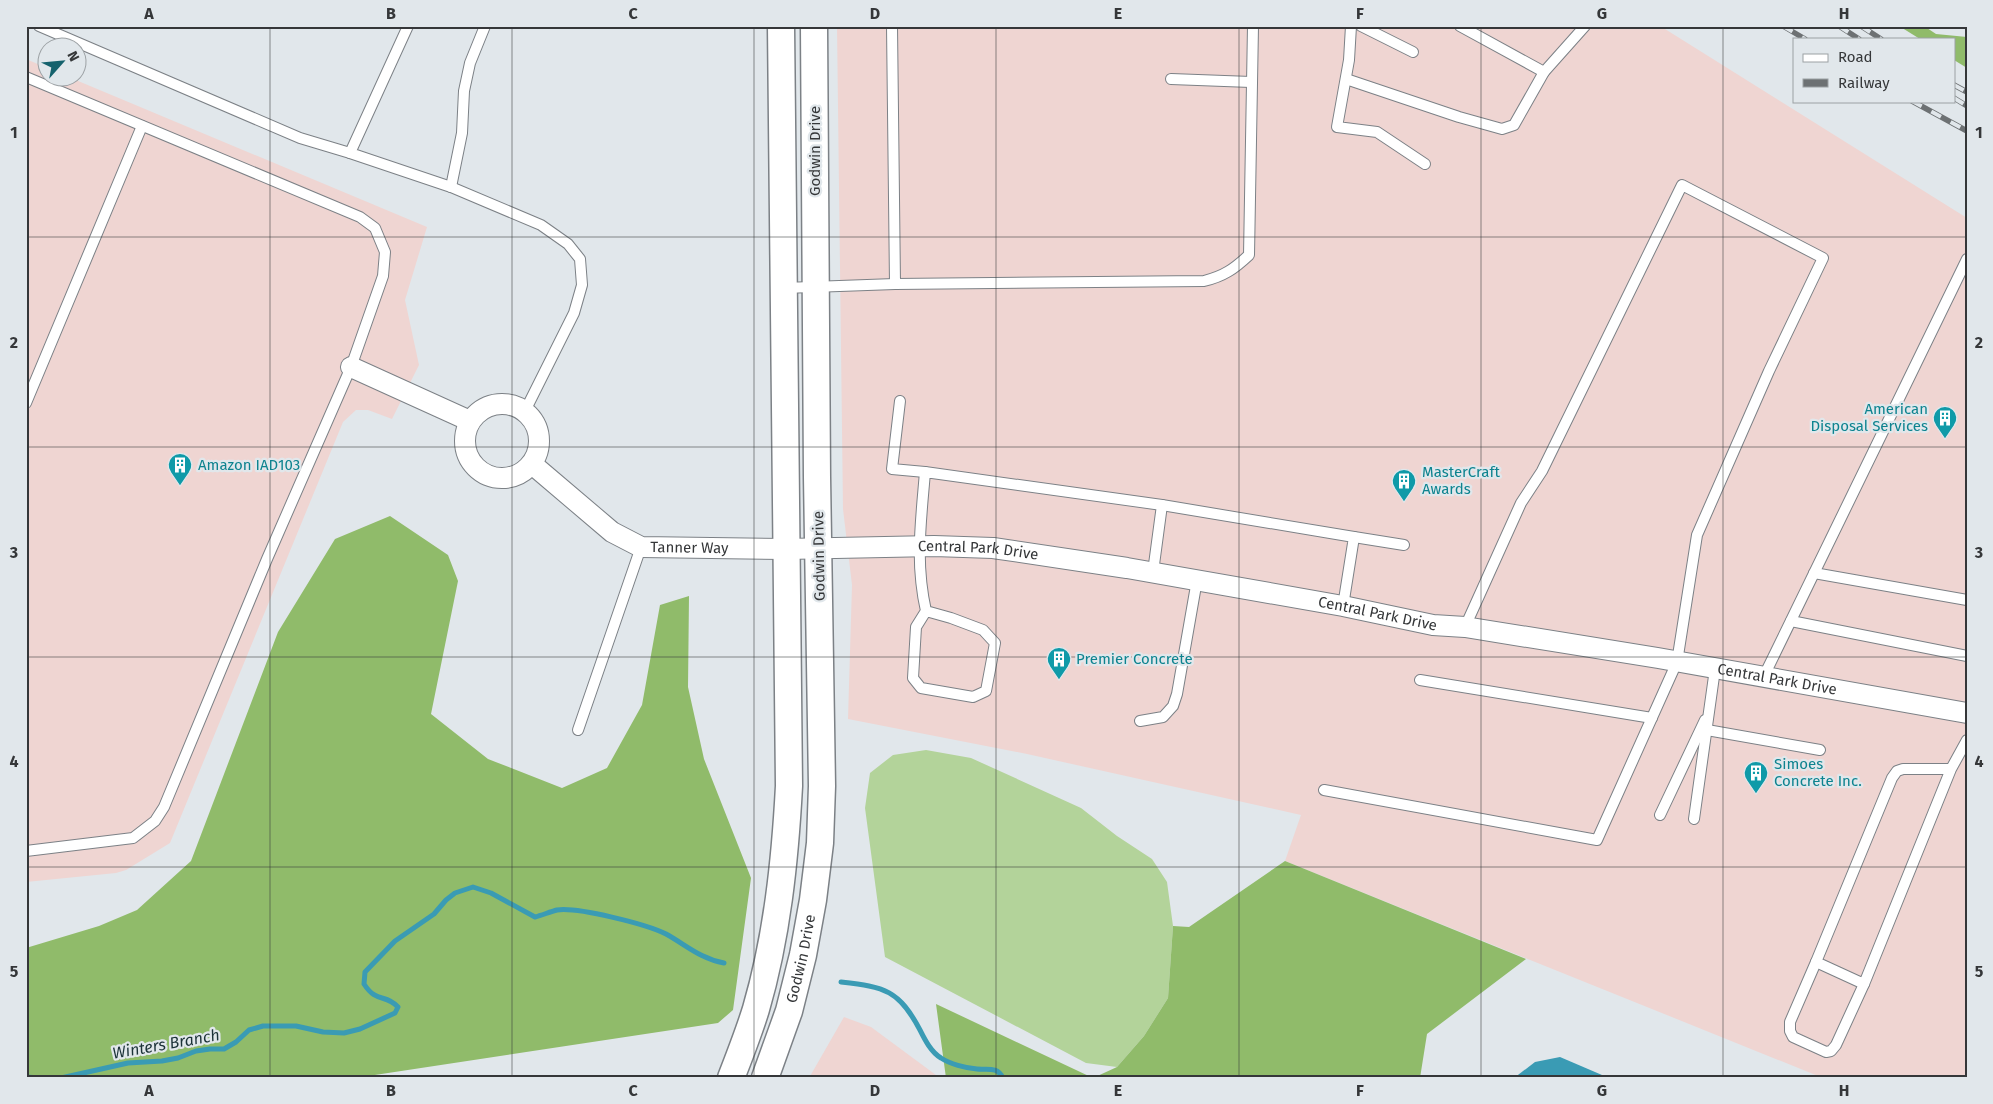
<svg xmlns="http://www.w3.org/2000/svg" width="1993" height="1104" font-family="'Fira Sans',sans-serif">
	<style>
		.industrial { fill: #efd5d2 }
		.green { fill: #b3d39a }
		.forest { fill: #90bb6a }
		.water { fill: #3a9bb4 }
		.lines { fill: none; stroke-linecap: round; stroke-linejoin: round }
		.stream { stroke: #3a9bb4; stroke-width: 5 }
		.service-casing { stroke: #7c8186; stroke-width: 12 }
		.minor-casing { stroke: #7c8186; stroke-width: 22 }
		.tertiary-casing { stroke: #7c8186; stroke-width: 29 }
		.service { stroke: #fff; stroke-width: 10 }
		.minor { stroke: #fff; stroke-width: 20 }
		.tertiary { stroke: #fff; stroke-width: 26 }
		.rail-casing { stroke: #6d7173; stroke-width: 5.5 }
		.rail { stroke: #e1e7eb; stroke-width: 4; stroke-dasharray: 11; stroke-linecap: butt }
		.grid { fill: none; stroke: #353739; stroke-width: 1; stroke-opacity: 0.55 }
		.labels { text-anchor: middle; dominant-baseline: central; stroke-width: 4.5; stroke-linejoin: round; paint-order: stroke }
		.street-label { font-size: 15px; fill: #353739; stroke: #e1e7eb }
		.culture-label { font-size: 15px; fill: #0d838f; stroke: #e1e7eb; text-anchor: start }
		.water-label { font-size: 16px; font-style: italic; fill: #1c3238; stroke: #e1e7eb }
		.neatline { fill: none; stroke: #353739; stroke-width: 2 }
		.grid-label { font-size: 16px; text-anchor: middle; font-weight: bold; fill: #353739 }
	</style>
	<rect width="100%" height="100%" fill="#e1e7eb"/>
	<g class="industrial">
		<path d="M837,26H1665V29L1967,218V1078H1823L1285,861L1301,815L1027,754L848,719L852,585L843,509Z"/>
		<path d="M26,59L47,68L48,78H71L427,227L405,300L419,365L392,419L368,410H356L343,422L170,843L126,870L116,873L26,882Z"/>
		<path d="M844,1017L871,1027L940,1078H809Z"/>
	</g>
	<path class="green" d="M926,750L971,758L1081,808L1117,836L1152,859L1167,882L1173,926L1168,998L1144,1036L1117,1067L1086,1063L885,957L865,808L870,773L893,755Z"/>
	<g class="forest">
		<path d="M1899,26H1924L1936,34L1967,37V68L1954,60V39H1920Z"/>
		<path d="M390,516L448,555L458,581L431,714L488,759L562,788L607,768L642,705L660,605L689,596L688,687L704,759L751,878L733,1010L718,1023L355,1078H26V948L99,926L137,910L191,861L278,632L335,539Z"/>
		<path d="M1285,861L1526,959L1427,1034L1420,1078H946L936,1004L1093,1078L1117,1067L1144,1036L1168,998L1173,926L1189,927Z"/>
	</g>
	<path class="water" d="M1560,1057L1609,1078H1514L1535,1062Z"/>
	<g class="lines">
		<g class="stream">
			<path d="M841,982C885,987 899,990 920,1030C925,1040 931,1052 941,1058C950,1064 965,1068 977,1069C988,1070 997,1066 1003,1078"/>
			<path d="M26,1077L40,1078"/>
			<path d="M61,1078L128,1063L162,1061L178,1058L196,1051L210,1049H224L236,1042L249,1030L263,1026H296L323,1032L344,1033L360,1029L395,1013L398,1007C385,993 377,1004 364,984L365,972L395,941L434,914L446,900L455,893L473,887L491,893L535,917C542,915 550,912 557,910C578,907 646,924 666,934C686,945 701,959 724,963"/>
		</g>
		<g class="service-casing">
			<g id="service">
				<path d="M39,26L300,138L350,153"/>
				<path d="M408,26L350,153L451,187L541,225L568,244L580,259L582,285L574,313L525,411"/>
				<path d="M892,26L895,284L1204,281C1224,276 1234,269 1249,255L1253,26"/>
				<path d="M1351,26L1349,60L1337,127L1377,132L1425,164"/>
				<path d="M1361,26L1413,52"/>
				<path d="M1460,26L1544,72L1585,26"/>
				<path d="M26,77L360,217L375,228L385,252L383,276L351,367L267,559L164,807L155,821L133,838L26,851"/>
				<path d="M1171,79L1251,82"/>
				<path d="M1346,79L1459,117L1502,129L1514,125L1544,72"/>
				<path d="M451,187L462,133L464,91L470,63L485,26"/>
				<path d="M784,288L895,284"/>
				<path d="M900,401L892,469L925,472"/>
				<path d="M26,403L142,126"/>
				<path d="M1354,537L1404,545"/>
				<path d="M1153,572L1162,505"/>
				<path d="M1814,573L1967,600"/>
				<path d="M926,611L951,618L983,630L995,643L986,691L973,697L921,688L913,678L916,627L926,611C915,562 921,521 925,472L1162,505L1354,537L1343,606"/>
				<path d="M1791,621L1967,656"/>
				<path d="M1763,678L1967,259"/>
				<path d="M1420,680L1652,718"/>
				<path d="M1140,721L1163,717L1173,706L1177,694L1197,580"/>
				<path d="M578,730L641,547"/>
				<path d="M1707,730L1820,750"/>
				<path d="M1951,769H1903L1897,771L1892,778L1816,962L1864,984L1951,769L1967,740"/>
				<path d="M1324,790L1597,840L1677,662L1697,535L1769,371L1823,258L1682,185L1542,471L1521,503L1465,627"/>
				<path d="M1660,815L1705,720"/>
				<path d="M1694,819L1715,669"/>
				<path d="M1816,962L1790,1022V1031L1793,1037L1826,1052L1831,1051L1836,1045L1864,984"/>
			</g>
		</g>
		<g class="minor-casing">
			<g id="minor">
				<path d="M351,367L470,421"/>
				<circle cx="502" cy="441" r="37"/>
				<path id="s1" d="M532,464L612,532L641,547L786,549L934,546L993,548L1127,568L1343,606L1433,625L1465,627L1658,658L1967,713"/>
			</g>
		</g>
		<g class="tertiary-casing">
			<g id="tertiary">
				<path d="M731,1078C740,1055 749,1032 756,1009C777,937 785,861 789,786L781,26"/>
				<path id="s2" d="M765,1078L789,1011L803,955L813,900L820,843L822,786L817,477L814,26"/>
			</g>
		</g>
		<use href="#service" class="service"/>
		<use href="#minor" class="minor"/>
		<use href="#tertiary" class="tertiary"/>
		<g class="rail-casing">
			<g id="rail">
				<path d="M1783,26L1805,39"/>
				<path d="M1839,26L1859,39"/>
				<path d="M1861,26L1881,39"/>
				<path d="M1954,85L1967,92"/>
				<path d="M1954,98L1967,106"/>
				<path d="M1912,101L1967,131"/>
			</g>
		</g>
		<use href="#rail" class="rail"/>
	</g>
	<path class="grid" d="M270,26V1078M512,26V1078M754,26V1078M996,26V1078M1239,26V1078M1481,26V1078M1723,26V1078M26,237H1967M26,447H1967M26,657H1967M26,867H1967"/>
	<defs>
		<g id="building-pin" transform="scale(1.25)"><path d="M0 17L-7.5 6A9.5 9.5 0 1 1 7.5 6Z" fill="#0f9aa8" stroke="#e1e7eb"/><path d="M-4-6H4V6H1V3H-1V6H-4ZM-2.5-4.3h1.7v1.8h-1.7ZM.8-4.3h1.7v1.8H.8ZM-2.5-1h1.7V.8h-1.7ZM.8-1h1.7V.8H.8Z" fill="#fff"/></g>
	</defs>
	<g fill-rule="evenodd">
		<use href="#building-pin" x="1945" y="418"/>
		<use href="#building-pin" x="180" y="465"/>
		<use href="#building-pin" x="1404" y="481"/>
		<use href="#building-pin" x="1059" y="659"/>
		<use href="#building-pin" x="1756" y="773"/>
	</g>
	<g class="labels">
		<g class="street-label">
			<text transform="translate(815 151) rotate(-90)">Godwin Drive</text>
			<text stroke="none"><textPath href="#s1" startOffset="186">Tanner Way</textPath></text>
			<text stroke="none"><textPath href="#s1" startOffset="475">Central Park Drive</textPath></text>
			<text transform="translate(819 556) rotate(-91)">Godwin Drive</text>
			<text stroke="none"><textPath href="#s1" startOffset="880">Central Park Drive</textPath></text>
			<text stroke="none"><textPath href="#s1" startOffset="1285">Central Park Drive</textPath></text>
			<text stroke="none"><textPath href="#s2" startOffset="125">Godwin Drive</textPath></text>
		</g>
		<g class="culture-label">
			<text x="1928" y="409" text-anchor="end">American<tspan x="1928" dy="17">Disposal Services</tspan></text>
			<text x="198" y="465">Amazon IAD103</text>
			<text x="1422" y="472">MasterCraft<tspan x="1422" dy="17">Awards</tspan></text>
			<text x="1076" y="659">Premier Concrete</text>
			<text x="1774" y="764">Simoes<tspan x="1774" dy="17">Concrete Inc.</tspan></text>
		</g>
		<g class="water-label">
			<text transform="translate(166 1044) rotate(-10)">Winters Branch</text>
		</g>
	</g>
	<rect width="1993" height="1104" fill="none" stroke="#e1e7eb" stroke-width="55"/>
	<rect x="1793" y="38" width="162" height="65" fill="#e1e7eb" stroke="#9ca1a4"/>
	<rect x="1803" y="54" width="25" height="8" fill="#ffffff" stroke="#9ca1a4"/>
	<text x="1838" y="62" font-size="15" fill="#353739">Road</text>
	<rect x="1803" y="79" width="25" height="8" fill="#6d7173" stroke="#9ca1a4"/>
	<text x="1838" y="88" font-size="15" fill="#353739">Railway</text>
	<g transform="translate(62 62) rotate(63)"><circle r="24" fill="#e1e7eb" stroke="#9ca1a4"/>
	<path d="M0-4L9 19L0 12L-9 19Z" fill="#15626d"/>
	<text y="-8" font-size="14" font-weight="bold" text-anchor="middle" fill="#353739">N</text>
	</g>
	<rect x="28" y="28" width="1938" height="1048" class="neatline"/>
	<g class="grid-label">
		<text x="149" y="19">A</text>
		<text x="391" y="19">B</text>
		<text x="633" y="19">C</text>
		<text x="875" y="19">D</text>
		<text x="1118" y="19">E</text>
		<text x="1360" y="19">F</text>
		<text x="1602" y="19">G</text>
		<text x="1844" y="19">H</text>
		<text x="14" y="138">1</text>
		<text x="1979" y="138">1</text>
		<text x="14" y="348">2</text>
		<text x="1979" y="348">2</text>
		<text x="14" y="558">3</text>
		<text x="1979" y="558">3</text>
		<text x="14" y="767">4</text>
		<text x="1979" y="767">4</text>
		<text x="14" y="977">5</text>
		<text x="1979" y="977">5</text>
		<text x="149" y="1096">A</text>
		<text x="391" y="1096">B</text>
		<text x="633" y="1096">C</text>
		<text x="875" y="1096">D</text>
		<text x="1118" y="1096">E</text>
		<text x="1360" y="1096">F</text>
		<text x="1602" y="1096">G</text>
		<text x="1844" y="1096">H</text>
	</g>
</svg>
